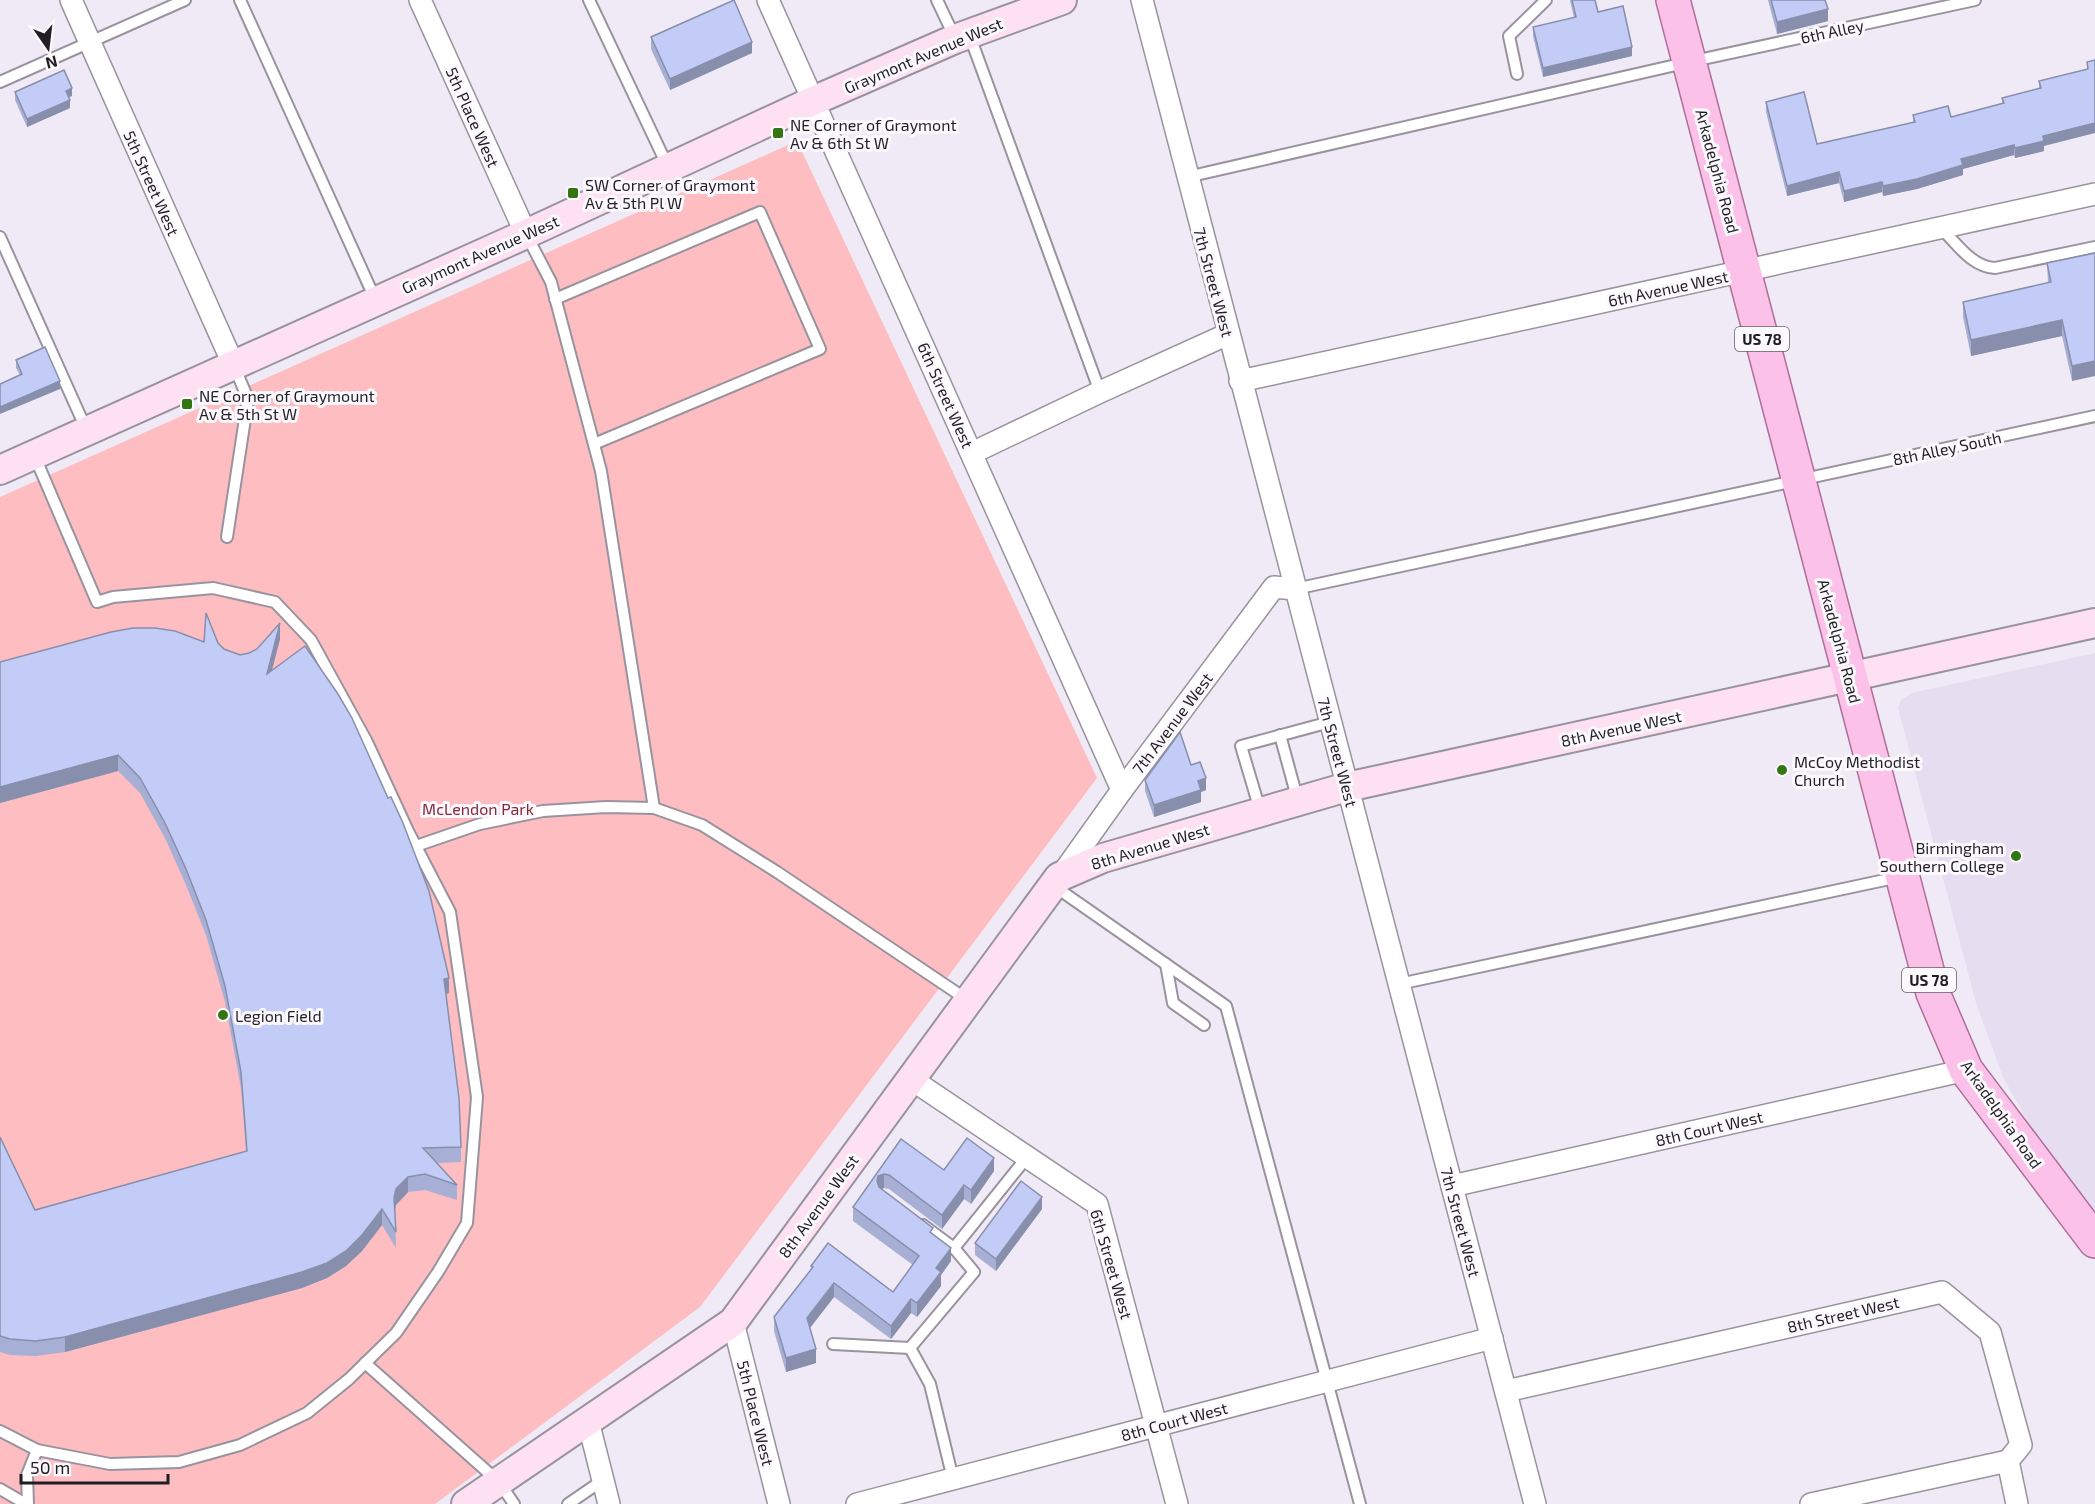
<svg xmlns="http://www.w3.org/2000/svg" width="2095" height="1504" font-family="'Exo 2',sans-serif">
	<style>
		.built { fill: #e6ddf0 }
		.green { fill: #fdbdc1 }
		.lines { fill: none; stroke-linecap: round; stroke-linejoin: round }
		.lane-casing { stroke: #98939e; stroke-width: 14 }
		.street-casing { stroke: #98939e; stroke-width: 24 }
		.secondary-casing { stroke: #98939e; stroke-width: 32 }
		.primary-casing { stroke: #ae6e99; stroke-width: 36 }
		.lane { stroke: #fff; stroke-width: 10 }
		.street { stroke: #fff; stroke-width: 21 }
		.secondary { stroke: #fee0f3; stroke-width: 28 }
		.primary { stroke: #fcc1e8; stroke-width: 33 }
		.wall { fill: #a7afd4 }
		.shaded-wall { fill: #888fac }
		.building { fill: #c2ccf6; stroke: #888fac; stroke-width: 1.5 }
		.poi-dot { fill: #337513; stroke: #fbf9fe; stroke-width: 2 }
		.labels { text-anchor: middle; dominant-baseline: central; stroke-width: 6; stroke-linejoin: round; paint-order: stroke }
		.shield { fill: #fbf9fe; stroke: #626065; stroke-width: 1.5 }
		.shield-label { font-size: 15px; font-weight: bold; fill: #211f24 }
		.street-label { font-size: 16px; fill: #211f24; stroke: #fbf9fe }
		.poi-label { font-size: 16px; fill: #211f24; stroke: #fbf9fe; text-anchor: start }
		.park-label { font-size: 16px; fill: #872838; stroke: #fbf9fe }
	</style>
	<rect width="100%" height="100%" fill="#f0eaf6"/>
	<path class="built" d="M2095,653V1216L2029,1124L2003,1077L1976,1003L1898,708L1901,700L1912,693Z"/>
	<path class="green" d="M797,141L1097,778L700,1307L435,1504H0V497Z"/>
	<g class="lines">
		<g class="lane-casing">
			<g id="lane">
				<path d="M240,0L376,301"/>
				<path d="M589,0L668,167"/>
				<path d="M937,0L955,38"/>
				<path d="M969,34L1100,392"/>
				<path d="M1517,74L1509,36L1546,0"/>
				<path d="M0,82L185,0"/>
				<path d="M1187,177L1689,62L1975,0"/>
				<path d="M1941,228C1957,244 1972,267 1995,268L2095,247"/>
				<path d="M526,234L551,282L601,471L654,808"/>
				<path d="M0,237L87,431"/>
				<path d="M555,299L760,212L820,349L594,444"/>
				<path d="M35,457L97,602L113,597L213,588L275,602L311,640L367,742L408,831L450,912L477,1097L467,1223L438,1272L396,1333L349,1379L307,1413L240,1445L179,1462L110,1464L37,1450"/>
				<path d="M227,537L248,399L234,366"/>
				<path d="M1295,589L2095,416"/>
				<path d="M1280,735L1298,801"/>
				<path d="M1260,810L1241,746L1330,722"/>
				<path d="M416,846L480,824L543,811L606,807L654,808L702,825L777,872L969,1001"/>
				<path d="M1054,886L1226,1006L1360,1504"/>
				<path d="M1166,964L1173,1003L1204,1025"/>
				<path d="M1399,984L1899,877"/>
				<path d="M923,1225L954,1248L1027,1157"/>
				<path d="M833,1344L910,1348L974,1272L954,1248"/>
				<path d="M910,1348L930,1384L953,1479"/>
				<path d="M365,1363L499,1482L514,1504"/>
				<path d="M0,1431L37,1450L27,1475L28,1504"/>
				<path d="M0,1489L26,1504"/>
				<path d="M568,1504L603,1480"/>
			</g>
		</g>
		<g class="street-casing">
			<g id="street">
				<path d="M71,0L234,366"/>
				<path d="M420,0L526,234"/>
				<path d="M768,0L1122,790"/>
				<path d="M1142,0L1535,1504"/>
				<path d="M1240,381L2095,194"/>
				<path d="M972,453L1100,392L1228,334"/>
				<path d="M1060,877L1122,790L1274,587L1295,589"/>
				<path d="M911,1079L1097,1204L1177,1504"/>
				<path d="M1452,1186L1966,1070"/>
				<path d="M733,1322L779,1504"/>
				<path d="M1506,1391L1942,1292L1990,1332L2021,1445L2008,1461L2017,1504"/>
				<path d="M588,1421L609,1504"/>
				<path d="M857,1504L1492,1338"/>
				<path d="M1811,1504L2008,1461"/>
			</g>
		</g>
		<g class="secondary-casing">
			<g id="secondary">
				<path d="M0,470L526,234L813,101L955,39L1062,0"/>
				<path d="M466,1504L733,1322L1059,877L1103,858L1347,787L2095,623"/>
			</g>
		</g>
		<g class="primary-casing">
			<path id="primary" d="M1673,0L1933,993L1966,1070L2095,1241"/>
		</g>
		<use href="#lane" class="lane"/>
		<use href="#street" class="street"/>
		<use href="#secondary" class="secondary"/>
		<use href="#primary" class="primary"/>
	</g>
	<g class="wall">
		<path d="M1570,0H1595L1598,12L1632,56L1543,77L1533,36V27L1574,18Z"/>
		<path d="M1768,0H1825L1828,21L1777,34Z"/>
		<path d="M651,37L752,53L670,90L651,49Z"/>
		<path d="M2095,60L2044,146V151L2015,158L2014,155L1963,169V175L1917,189L1883,196L1882,192L1844,202L1839,183L1787,196L1766,112V102L1817,144L1913,122V115L1951,117L2002,103V98L2039,88V81L2087,69V62Z"/>
		<path d="M15,92L72,96L69,97L70,108L27,127L15,100Z"/>
		<path d="M2095,253L2072,381L2062,336L1971,356L1963,317V302L2048,283L2047,263Z"/>
		<path d="M16,360L60,389L20,375L16,368Z"/>
		<path d="M280,639L272,670L449,993L446,994L461,1147V1162L437,1163L457,1185V1200L425,1190L408,1192L396,1205L395,1211L396,1248L382,1225L362,1251L346,1266L327,1278L302,1288L65,1352L36,1356L10,1355L0,1352V1137L35,1210L246,1151L241,1088L225,1002L206,935L186,885L165,838L140,793L118,771L0,803L204,642L218,643L224,649L240,655L249,653Z"/>
		<path d="M1191,765L1206,790L1201,792V802L1154,817L1145,791V780Z"/>
		<path d="M901,1139L944,1170L994,1171L971,1204L964,1199L942,1229L889,1189L884,1188L882,1189L933,1234L951,1261L941,1275V1286L917,1317L911,1313L891,1339L834,1297L809,1328L816,1363L786,1372L774,1331V1317L811,1270V1266L893,1292L913,1265L853,1221V1207Z"/>
		<path d="M1042,1209L996,1271L975,1255V1243Z"/>
	</g>
	<g class="shaded-wall">
		<path d="M1828,9V21L1777,34V22Z"/>
		<path d="M752,42V53L670,90V79Z"/>
		<path d="M1632,47V56L1543,77V68Z"/>
		<path d="M72,88V96L66,98V91Z"/>
		<path d="M70,100V108L27,127V119Z"/>
		<path d="M2095,123V133L2044,146V151L2015,158V148L2043,136Z"/>
		<path d="M2014,145V155L1963,169V175L1917,189L1883,196V186L1961,159Z"/>
		<path d="M1839,172V183L1787,196V186Z"/>
		<path d="M1882,182V192L1844,202V191Z"/>
		<path d="M2062,320V336L1971,356V340Z"/>
		<path d="M2095,361V376L2072,381V366Z"/>
		<path d="M60,381V389L0,414V407Z"/>
		<path d="M280,623V639L267,689V674Z"/>
		<path d="M118,755V771L0,803V787Z"/>
		<path d="M1206,778V790L1201,792V802L1154,817V805L1198,781Z"/>
		<path d="M449,978V993L444,995V979Z"/>
		<path d="M994,1158V1171L971,1204V1190Z"/>
		<path d="M884,1174V1188L878,1190L877,1181L878,1176Z"/>
		<path d="M408,1177V1192L396,1205L394,1213V1198L396,1189Z"/>
		<path d="M964,1185V1199L942,1229V1215Z"/>
		<path d="M1042,1197V1209L996,1271V1259Z"/>
		<path d="M382,1209V1225L362,1251L346,1266L327,1278L302,1288L65,1352V1337Z"/>
		<path d="M951,1248V1261L941,1275V1286L917,1317V1303L936,1268Z"/>
		<path d="M834,1283V1297L807,1332V1318Z"/>
		<path d="M911,1299V1313L891,1339V1326Z"/>
		<path d="M816,1349V1363L786,1372V1358Z"/>
	</g>
	<g class="building">
		<path d="M734,0L752,42L670,79L651,37Z"/>
		<path d="M1572,0H1595L1598,12L1623,6L1632,47L1543,68L1533,27L1576,17Z"/>
		<path d="M1771,0H1825L1828,9L1777,22Z"/>
		<path d="M2095,60V123L2043,136L2044,141L2015,148L2014,145L1961,159L1963,165L1917,179L1883,186L1882,182L1844,191L1839,172L1787,186L1766,102L1804,92L1817,144L1915,122L1913,115L1948,106L1951,117L2004,103L2002,98L2041,88L2039,81L2088,69L2087,62Z"/>
		<path d="M64,70L72,88L66,91L70,100L27,119L15,92Z"/>
		<path d="M2095,253V361L2072,366L2062,320L1971,340L1963,302L2051,282L2047,263Z"/>
		<path d="M45,347L60,381L0,407V384L22,374L16,360Z"/>
		<path d="M206,613L218,643L224,649L240,655L249,653L257,649L280,623L267,674L305,646L338,694L352,718L388,798L391,797L403,823L429,891L449,978L444,979L459,1098L461,1147L423,1148L457,1185L425,1174L408,1177L396,1189L394,1198L396,1232L382,1209L362,1235L346,1251L327,1263L302,1272L65,1337L36,1341L10,1339L0,1336V1137L35,1210L247,1151L241,1072L225,986L206,920L186,869L165,823L140,778L118,755L0,787V662L111,632L133,628H155L175,631L204,642Z"/>
		<path d="M1180,732L1191,765L1200,762L1206,778L1198,781L1201,790L1154,805L1145,780Z"/>
		<path d="M967,1138L994,1158L971,1190L964,1185L942,1215L889,1175L884,1174L878,1176L877,1181L879,1187L933,1228L930,1232L951,1248L936,1268L941,1272L917,1303L911,1299L891,1326L834,1283L807,1318L816,1349L786,1358L774,1317L813,1267L811,1266L828,1243L893,1292L919,1256L853,1207L901,1139L944,1170Z"/>
		<path d="M1021,1181L1042,1197L996,1259L975,1243Z"/>
	</g>
	<g class="poi-dot">
		<rect x="772" y="127" width="12" height="12" rx="3"/>
		<rect x="567" y="187" width="12" height="12" rx="3"/>
		<rect x="181" y="398" width="12" height="12" rx="3"/>
		<circle cx="1782" cy="770" r="6"/>
		<circle cx="2016" cy="856" r="6"/>
		<circle cx="223" cy="1015" r="6"/>
	</g>
	<g class="labels">
		<g class="shield">
			<rect x="1735" y="327" width="54" height="24" rx="4.5"/>
			<rect x="1902" y="968" width="54" height="24" rx="4.5"/>
		</g>
		<g class="shield-label">
			<text x="1762" y="339">US 78</text>
			<text x="1929" y="980">US 78</text>
		</g>
		<g class="street-label">
			<text transform="translate(1832 31) rotate(-12)">6th Alley</text>
			<text transform="translate(923 55) rotate(-23)">Graymont Avenue West</text>
			<text transform="translate(473 117) rotate(66)">5th Place West</text>
			<text transform="translate(1718 171) rotate(75)">Arkadelphia Road</text>
			<text transform="translate(152 183) rotate(66)">5th Street West</text>
			<text transform="translate(480 254) rotate(-24)">Graymont Avenue West</text>
			<text transform="translate(1214 282) rotate(75)">7th Street West</text>
			<text transform="translate(1668 288) rotate(-12)">6th Avenue West</text>
			<text transform="translate(946 395) rotate(66)">6th Street West</text>
			<text transform="translate(1947 448) rotate(-12)">8th Alley South</text>
			<text transform="translate(1840 641) rotate(75)">Arkadelphia Road</text>
			<text transform="translate(1172 723) rotate(-53)">7th Avenue West</text>
			<text transform="translate(1621 728) rotate(-12)">8th Avenue West</text>
			<text transform="translate(1338 752) rotate(75)">7th Street West</text>
			<text transform="translate(1150 846) rotate(-17)">8th Avenue West</text>
			<text transform="translate(2002 1114) rotate(55)">Arkadelphia Road</text>
			<text transform="translate(1709 1128) rotate(-13)">8th Court West</text>
			<text transform="translate(818 1206) rotate(-54)">8th Avenue West</text>
			<text transform="translate(1461 1222) rotate(75)">7th Street West</text>
			<text transform="translate(1112 1264) rotate(74)">6th Street West</text>
			<text transform="translate(1843 1314) rotate(-13)">8th Street West</text>
			<text transform="translate(756 1413) rotate(76)">5th Place West</text>
			<text transform="translate(1174 1421) rotate(-15)">8th Court West</text>
		</g>
		<g class="poi-label">
			<text x="790" y="124">NE Corner of Graymont<tspan x="790" dy="18">Av &amp; 6th St W</tspan></text>
			<text x="585" y="184">SW Corner of Graymont<tspan x="585" dy="18">Av &amp; 5th Pl W</tspan></text>
			<text x="199" y="395">NE Corner of Graymount<tspan x="199" dy="18">Av &amp; 5th St W</tspan></text>
			<text x="1794" y="761">McCoy Methodist<tspan x="1794" dy="18">Church</tspan></text>
			<text x="2004" y="847" text-anchor="end">Birmingham<tspan x="2004" dy="18">Southern College</tspan></text>
			<text x="235" y="1015">Legion Field</text>
		</g>
		<g class="park-label">
			<text x="478" y="808">McLendon Park</text>
		</g>
	</g>
	<g transform="translate(48 48) rotate(166)" stroke="#fbf9fe" stroke-width="4.5" paint-order="stroke">
	<path d="M0-4.5L10 22L0 15L-10 22Z" fill="#211f24"/>
	<text y="-9" font-size="16" font-weight="bold" text-anchor="middle" fill="#211f24">N</text>
	</g>
	<path d="M21 1474v9h147v-9" fill="none" stroke="#211f24" stroke-width="3"/>
	<text x="30" y="1474" font-size="18" fill="#211f24" stroke="#fbf9fe" stroke-width="4.5" paint-order="stroke">50 m</text>
</svg>
